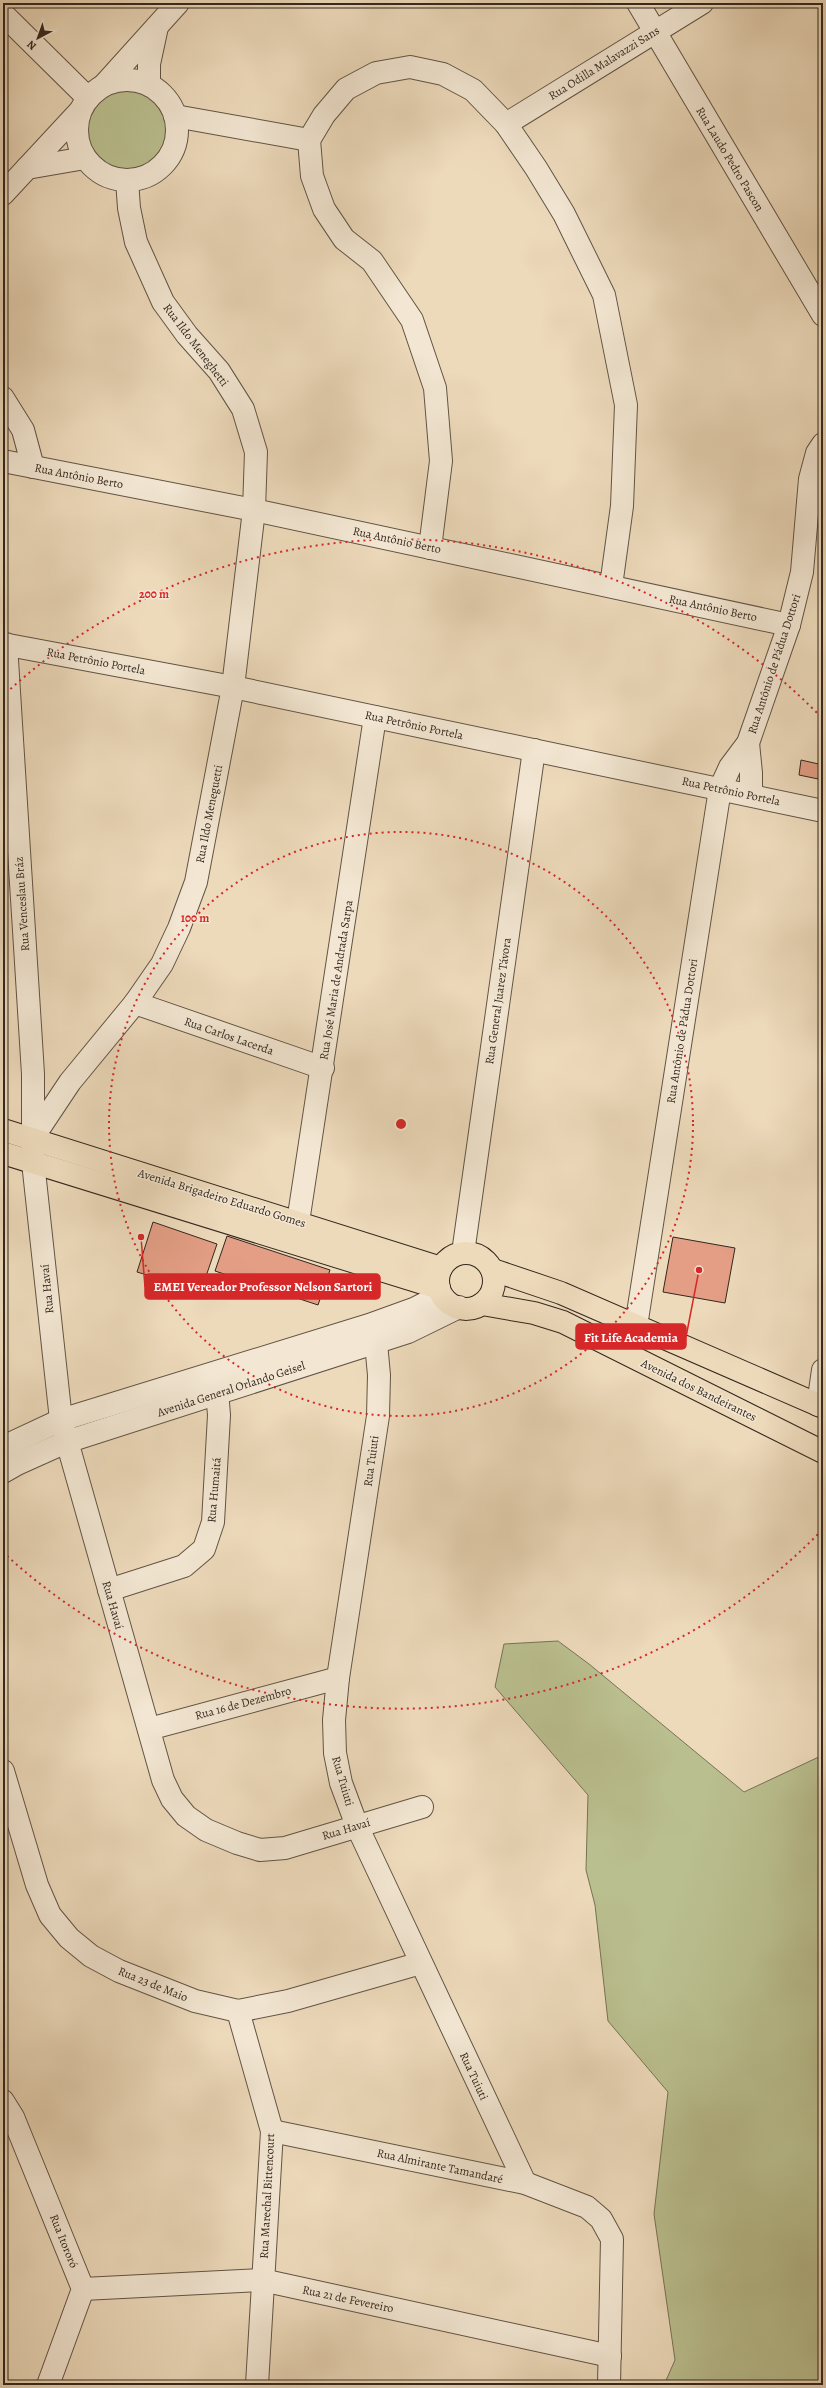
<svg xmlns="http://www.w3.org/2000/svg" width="826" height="2388" font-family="Alegreya,serif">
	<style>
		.green { fill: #babf8f; stroke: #767356 }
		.building { fill: #e39e85; stroke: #33271e }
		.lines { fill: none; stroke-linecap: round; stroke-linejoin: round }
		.minor-casing { stroke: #625445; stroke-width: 24 }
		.major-casing { stroke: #33271e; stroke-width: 24 }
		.minor { stroke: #f3e7d3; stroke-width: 22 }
		.major { stroke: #eddabb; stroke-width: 22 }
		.ring { fill: none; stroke: #d62828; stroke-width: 2; stroke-dasharray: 2 4 }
		.labels { text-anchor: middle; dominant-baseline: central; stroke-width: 3; stroke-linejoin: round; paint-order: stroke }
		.street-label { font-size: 12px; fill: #33271e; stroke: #f3e7d3 }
		.centre { fill: #d62828; stroke: #f3e7d3; stroke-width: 2 }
		.ring-label { font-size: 12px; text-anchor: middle; font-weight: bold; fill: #d62828; stroke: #f3e7d3; stroke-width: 3; stroke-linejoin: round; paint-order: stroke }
		.leader { fill: none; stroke: #d62828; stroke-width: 1.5 }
		.callout-dot { fill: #d62828; stroke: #f3e7d3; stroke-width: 1.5 }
		.callout { fill: #d62828; stroke: #d62828; stroke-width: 1.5 }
		.callout-label { font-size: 13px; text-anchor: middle; font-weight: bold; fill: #fff }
	</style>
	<rect width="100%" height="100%" fill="#eddabb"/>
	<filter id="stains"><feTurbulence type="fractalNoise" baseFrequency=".005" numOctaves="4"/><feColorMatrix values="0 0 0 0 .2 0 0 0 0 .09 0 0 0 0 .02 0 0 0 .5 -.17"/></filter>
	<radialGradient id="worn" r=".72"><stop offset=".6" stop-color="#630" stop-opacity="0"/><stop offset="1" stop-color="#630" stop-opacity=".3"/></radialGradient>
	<g class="green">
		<circle cx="126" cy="130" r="41"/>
		<path d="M558,1641L589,1664L744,1792L823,1755V2385H664L675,2360L654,2214L668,2092L608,2021L595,1905L586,1870L588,1795L495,1687L504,1644Z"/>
	</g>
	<g class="building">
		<path d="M801,760L823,765V780L799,775Z"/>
		<path d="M821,764L823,765V780L818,779Z"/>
		<path d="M153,1222L217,1244L201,1291L137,1272Z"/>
		<path d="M227,1236L330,1270L318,1305L215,1271Z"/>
		<path d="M673,1237L735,1248L725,1303L663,1292Z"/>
	</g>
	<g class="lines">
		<g class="minor-casing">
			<g id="minor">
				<path d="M638,3L823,315"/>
				<path d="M3,14L88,98"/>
				<circle cx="127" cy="130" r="50"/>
				<path d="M104,85L178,3"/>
				<path d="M149,85V64L157,27"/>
				<path d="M175,116L309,140"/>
				<path d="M506,124L702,3"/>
				<path d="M309,140L324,115L346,89L376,73L410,67L443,74L473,90L506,124L536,168L564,214L604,295L626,405L622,506L611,586"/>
				<path d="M309,140L312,176L324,209L344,239L372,261L412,320L435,388L441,461L430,548"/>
				<path d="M27,168L85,158"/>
				<path d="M3,194L80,111"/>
				<path d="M3,398L23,430L33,467"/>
				<path d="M3,461L254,510L789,625"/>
				<path d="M3,644L233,687L823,811"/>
				<path d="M6,644L33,1074V1162L61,1420L163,1780L172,1799L186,1816L206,1830L237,1843L260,1850L285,1848L422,1807"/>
				<path d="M748,743L751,773V795"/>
				<path d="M135,1003L323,1068"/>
				<path d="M32,1139L70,1082L135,1003L162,964L179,928L196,882L233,687L254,510L256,452L243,409L219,371L187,335L163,302L136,242L129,208L127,180"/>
				<path d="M293,1241L298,1222L375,717"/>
				<path d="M463,1253L534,750"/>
				<path d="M636,1326L720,789L730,767L748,743L789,625L802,572L810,479L817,453L823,444"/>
				<path d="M376,1343L379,1375L378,1416L338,1678L334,1720L335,1753L341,1783L357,1826L525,2183"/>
				<path d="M818,1405L823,1370"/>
				<path d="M3,1447L61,1420L369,1325L416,1308L441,1295"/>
				<path d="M3,1472L17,1464L66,1442L408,1332L459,1307"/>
				<path d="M109,1590L184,1566L204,1549L213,1522L219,1415L216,1380"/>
				<path d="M149,1729L338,1678"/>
				<path d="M3,1771L37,1885L50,1915L69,1938L91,1956L119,1971L195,2001L238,2011L288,2001L421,1963"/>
				<path d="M238,2011L272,2131L257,2385"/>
				<path d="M3,2101L13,2117L83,2289L48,2385"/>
				<path d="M272,2131L525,2183L587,2207L601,2219L612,2239L609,2385"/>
				<path d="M83,2289L262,2280L610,2356"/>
			</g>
		</g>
		<g class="major-casing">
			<g id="major">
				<path d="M3,1130L441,1268"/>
				<path d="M3,1153L439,1288"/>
				<circle cx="466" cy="1281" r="28"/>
				<path d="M493,1270L561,1293L823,1407"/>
				<path d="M482,1304L534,1313L563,1322L823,1452"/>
			</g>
		</g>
		<use href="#minor" class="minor"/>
		<use href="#major" class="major"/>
	</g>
	<g class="ring">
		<circle cx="401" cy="1124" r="292"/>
		<path d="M822 1530A585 585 0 0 1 6 1555M6 693A585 585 0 0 1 822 718"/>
	</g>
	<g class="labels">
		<g class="street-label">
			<text transform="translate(604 63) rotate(-32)">Rua Odilla Malavazzi Sans</text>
			<text transform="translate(730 159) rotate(59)">Rua Laudo Pedro Pascon</text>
			<text transform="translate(196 345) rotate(53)">Rua Ildo Meneghetti</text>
			<text transform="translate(79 476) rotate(11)">Rua Antônio Berto</text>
			<text transform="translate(397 540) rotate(12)">Rua Antônio Berto</text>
			<text transform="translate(713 608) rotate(12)">Rua Antônio Berto</text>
			<text transform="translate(96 661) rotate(11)">Rua Petrônio Portela</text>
			<text transform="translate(774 664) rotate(-72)">Rua Antônio de Pádua Dottori</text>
			<text transform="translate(414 725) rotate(12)">Rua Petrônio Portela</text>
			<text transform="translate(731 791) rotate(12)">Rua Petrônio Portela</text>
			<text transform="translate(209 814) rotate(-79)">Rua Ildo Meneguetti</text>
			<text transform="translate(22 904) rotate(-94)">Rua Venceslau Bráz</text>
			<text transform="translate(336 980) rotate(-81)">Rua José Maria de Andrada Sarpa</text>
			<text transform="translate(498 1001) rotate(-82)">Rua General Juarez Távora</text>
			<text transform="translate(682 1031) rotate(-81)">Rua Antônio de Pádua Dottori</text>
			<text transform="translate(229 1036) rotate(19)">Rua Carlos Lacerda</text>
			<text transform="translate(222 1198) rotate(17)">Avenida Brigadeiro Eduardo Gomes</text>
			<text transform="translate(47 1289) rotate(-96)">Rua Havaí</text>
			<text transform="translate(231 1389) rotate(-18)">Avenida General Orlando Geisel</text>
			<text transform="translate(699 1390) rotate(26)">Avenida dos Bandeirantes</text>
			<text transform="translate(371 1461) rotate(-82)">Rua Tuiuti</text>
			<text transform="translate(214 1490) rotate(-85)">Rua Humaitá</text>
			<text transform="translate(113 1605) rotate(74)">Rua Havaí</text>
			<text transform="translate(243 1703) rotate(-15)">Rua 16 de Dezembro</text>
			<text transform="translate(343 1781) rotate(74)">Rua Tuiuti</text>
			<text transform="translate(346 1829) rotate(-17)">Rua Havaí</text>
			<text transform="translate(153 1984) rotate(22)">Rua 23 de Maio</text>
			<text transform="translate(474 2076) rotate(65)">Rua Tuiuti</text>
			<text transform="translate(440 2166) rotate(12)">Rua Almirante Tamandaré</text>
			<text transform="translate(267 2196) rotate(-87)">Rua Marechal Bittencourt</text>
			<text transform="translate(64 2241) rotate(68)">Rua Itororó</text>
			<text transform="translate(348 2299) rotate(12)">Rua 21 de Fevereiro</text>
		</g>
	</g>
	<circle cx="401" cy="1124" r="6" class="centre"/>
	<g class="ring-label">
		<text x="154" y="598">200 m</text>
		<text x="195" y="922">100 m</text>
	</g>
	<path class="leader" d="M141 1237L145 1287M699 1270L686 1337"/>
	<g class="callout-dot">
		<circle cx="141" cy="1237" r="4"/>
		<circle cx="699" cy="1270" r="4"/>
	</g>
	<g class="callout">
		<rect x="145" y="1274" width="235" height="25" rx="4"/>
		<rect x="576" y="1324" width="110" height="25" rx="4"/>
	</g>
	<g class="callout-label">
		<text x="263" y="1291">EMEI Vereador Professor Nelson Sartori</text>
		<text x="631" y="1342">Fit Life Academia</text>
	</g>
	<rect width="826" height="2388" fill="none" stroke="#eddabb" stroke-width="16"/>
	<rect x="4" y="4" width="818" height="2380" fill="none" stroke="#33271e" stroke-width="2"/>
	<rect x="8" y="8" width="810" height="2372" fill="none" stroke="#33271e"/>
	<g transform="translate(38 38) rotate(221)" stroke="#f3e7d3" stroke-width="3" paint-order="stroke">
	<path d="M0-3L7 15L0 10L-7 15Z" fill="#33271e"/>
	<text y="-6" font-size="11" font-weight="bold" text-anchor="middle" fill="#33271e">N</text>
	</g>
	<rect width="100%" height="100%" filter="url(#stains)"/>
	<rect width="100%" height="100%" fill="url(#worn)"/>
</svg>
